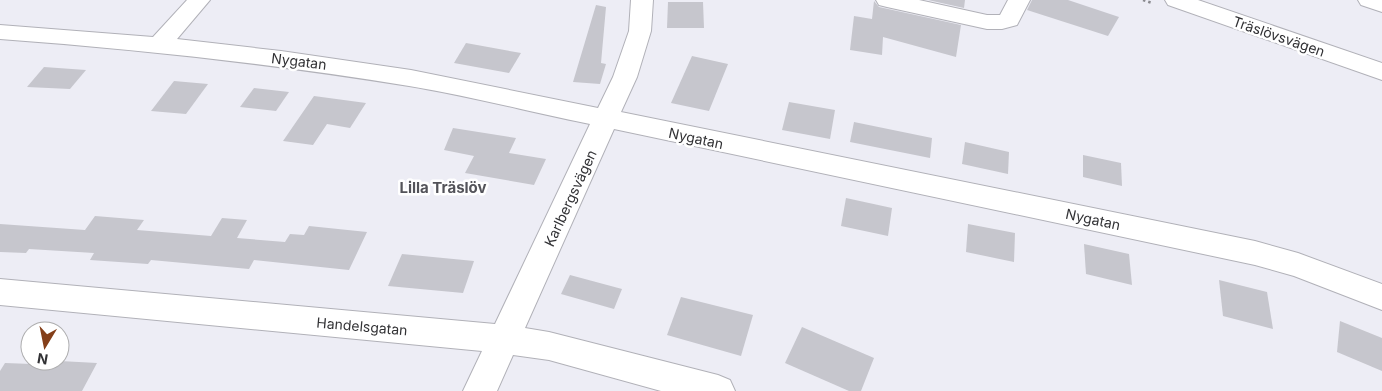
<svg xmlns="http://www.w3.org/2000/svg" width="1382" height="391" font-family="Inter,sans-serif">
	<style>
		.building { fill: #c6c6cd }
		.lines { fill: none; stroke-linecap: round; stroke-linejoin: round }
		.minor-casing { stroke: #b1b1b8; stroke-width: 2 }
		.path { stroke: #8a8a8f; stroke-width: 2.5; stroke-dasharray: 2.5 3; stroke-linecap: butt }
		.minor { fill: #fff; fill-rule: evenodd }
		.labels { text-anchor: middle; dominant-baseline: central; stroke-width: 5; stroke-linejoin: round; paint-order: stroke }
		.street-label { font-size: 14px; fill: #323235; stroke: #fff }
		.neighbourhood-label { font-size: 15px; font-weight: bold; fill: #535359; stroke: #fff }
	</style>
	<rect width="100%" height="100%" fill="#ededf5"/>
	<g class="building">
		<path d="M928,0H965L964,8Z"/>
		<path d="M1032,0H1068L1119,17L1108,36L1027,10Z"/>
		<path d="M874,1L879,7L961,25L956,57L883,37L882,55L850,50L854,16L872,19Z"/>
		<path d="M668,2H703L704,28H667Z"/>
		<path d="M596,5L606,7L601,63L606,64L600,84L573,82Z"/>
		<path d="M466,43L521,53L509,73L454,63Z"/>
		<path d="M692,56L728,64L709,111L671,103Z"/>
		<path d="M44,67L86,70L70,89L27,87Z"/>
		<path d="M174,81L208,84L186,114L151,111Z"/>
		<path d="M254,88L289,92L276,111L240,107Z"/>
		<path d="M314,96L366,103L350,128L327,124L313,145L283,141Z"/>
		<path d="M789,102L835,110L830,139L782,130Z"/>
		<path d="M854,122L932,138L930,158L850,142Z"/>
		<path d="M453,128L516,138L509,153L546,159L534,185L465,173L474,156L444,150Z"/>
		<path d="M965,142L1009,152L1008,174L962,164Z"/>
		<path d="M1083,155L1121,163L1122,186L1083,177Z"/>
		<path d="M846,198L892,208L888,236L841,226Z"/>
		<path d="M95,216L144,220L137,230L211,236L222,218L247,220L237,238L285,242L290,234L304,235L309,226L367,232L349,270L254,260L249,269L151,260L148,264L90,260L94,253L29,249L26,253L0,252V224L85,230Z"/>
		<path d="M968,224L1015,233L1014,262L966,252Z"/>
		<path d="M1084,244L1129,254L1132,285L1086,274Z"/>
		<path d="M402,254L474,261L463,293L388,286Z"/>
		<path d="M570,275L622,289L614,309L561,294Z"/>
		<path d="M1219,280L1267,292L1273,329L1223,316Z"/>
		<path d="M681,297L753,315L741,356L667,335Z"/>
		<path d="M1340,321L1382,338V371L1337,352Z"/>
		<path d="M802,327L874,358L861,391H849L785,363Z"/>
		<path d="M60,361L97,363L82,391H0V371L5,363L58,365Z"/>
	</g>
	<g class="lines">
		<g class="minor-casing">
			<g id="minor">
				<path d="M187,0H210L177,39L281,51L411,70L598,108L613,77L629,31L631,0H653L651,31L637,77L621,112L1255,241L1298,253L1382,284V310L1294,276L1255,265L614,129L525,328L549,332L718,375L730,380L735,391H661L549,360L513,355L497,391H463L482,351L0,305V279L495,324L590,124C530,112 470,96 409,86C273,64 137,49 0,39V25L153,37Z"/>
				<path d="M876,0H919L987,15H1000L1008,0H1030L1017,25L1002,29H987L887,7L879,5Z"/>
				<path d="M1165,0H1198L1382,63V80L1168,5Z"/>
				<path d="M1358,0H1382V12L1361,5Z"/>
			</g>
		</g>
		<path class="path" d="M1143,0L1152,3"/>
		<use href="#minor" class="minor"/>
	</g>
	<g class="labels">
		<g class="street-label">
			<text transform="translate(1279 36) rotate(19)">Träslövsvägen</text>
			<text transform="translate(299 61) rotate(7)">Nygatan</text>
			<text transform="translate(696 138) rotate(12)">Nygatan</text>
			<text transform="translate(570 198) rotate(-65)">Karlbergsvägen</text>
			<text transform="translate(1093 219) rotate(12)">Nygatan</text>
			<text transform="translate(362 326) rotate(5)">Handelsgatan</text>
		</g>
		<g class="neighbourhood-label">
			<text x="443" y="187">Lilla Träslöv</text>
		</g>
	</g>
	<g transform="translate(45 346) rotate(190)"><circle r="24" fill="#ffffff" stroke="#adadae"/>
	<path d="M0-4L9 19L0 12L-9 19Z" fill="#843f19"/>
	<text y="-8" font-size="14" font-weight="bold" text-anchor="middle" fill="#323235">N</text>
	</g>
</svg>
